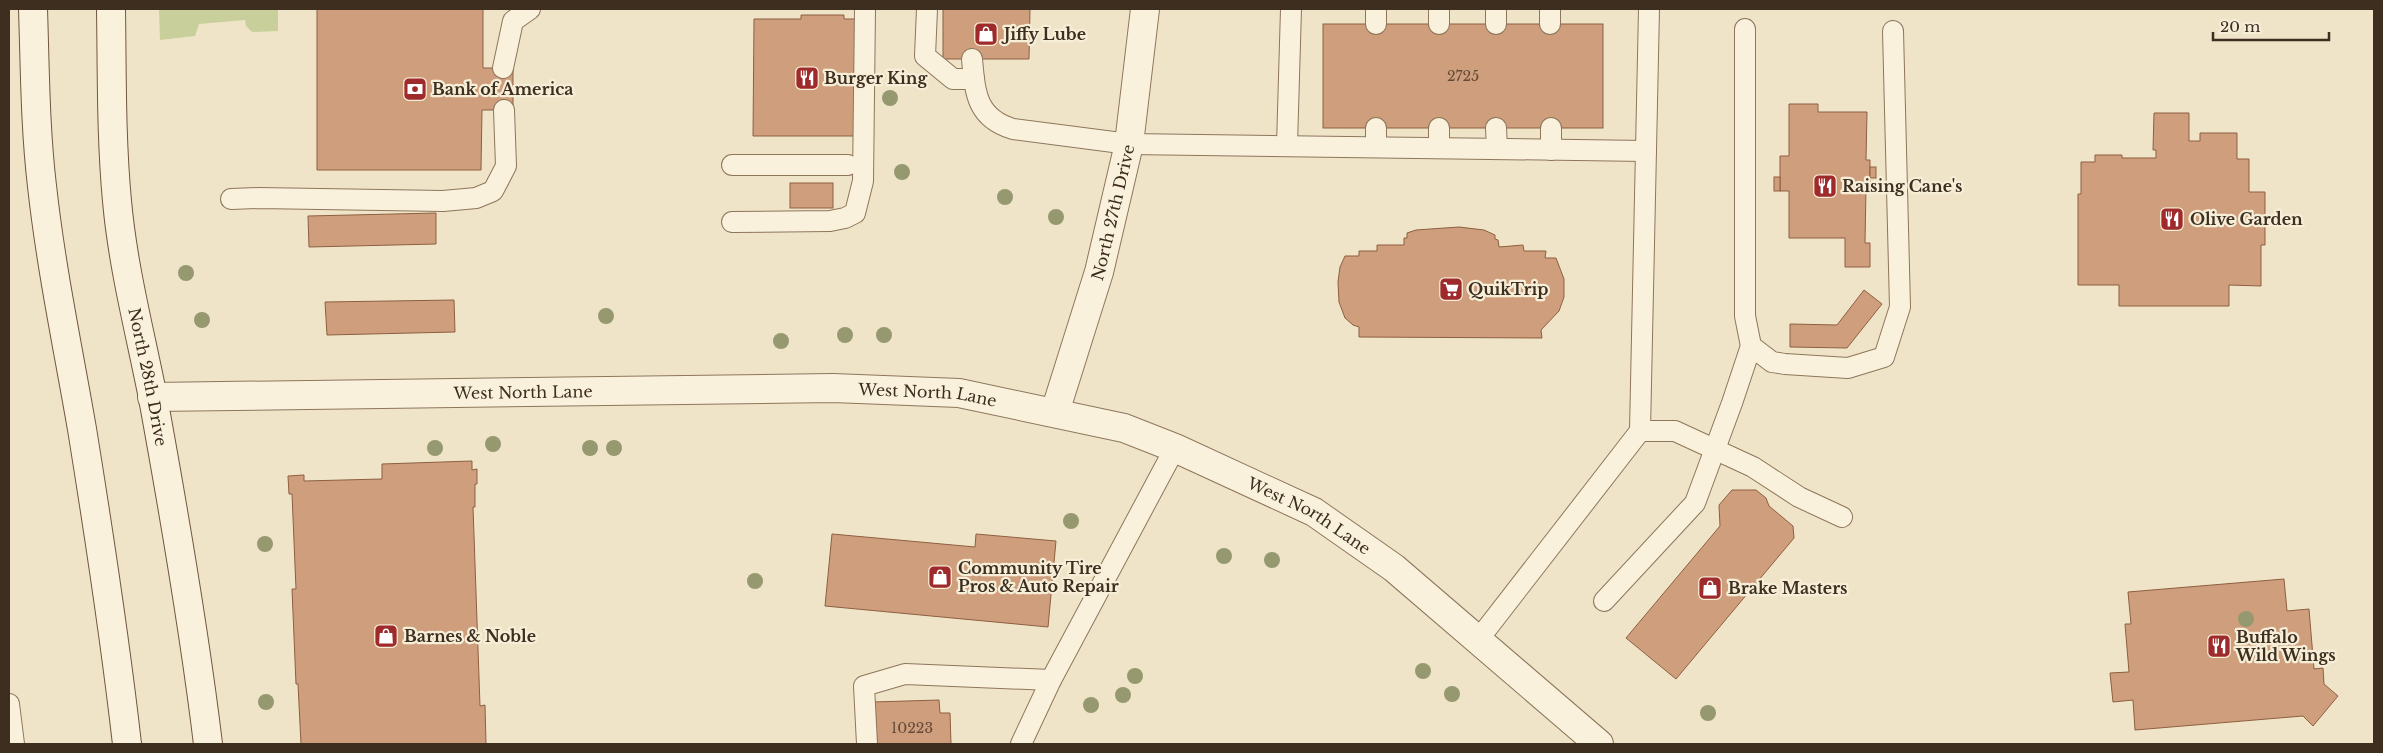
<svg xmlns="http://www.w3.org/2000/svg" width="2383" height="753" font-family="'Libre Baskerville',serif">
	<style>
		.green { fill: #c9cf9b }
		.building { fill: #cf9f7d; stroke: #8d5f41 }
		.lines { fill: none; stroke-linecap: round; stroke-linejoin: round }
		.lane-casing { stroke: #8d765c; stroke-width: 22 }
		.street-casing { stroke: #8d765c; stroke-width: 30 }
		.secondary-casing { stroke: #6f573f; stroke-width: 30 }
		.lane { stroke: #faf1dc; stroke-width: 20 }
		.street { stroke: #faf1dc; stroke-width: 28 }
		.secondary { stroke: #faf1dc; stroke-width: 28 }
		.tree { fill: #96986f }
		.labels { text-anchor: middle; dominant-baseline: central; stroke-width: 4.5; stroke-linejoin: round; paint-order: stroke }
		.number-label { font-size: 14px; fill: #624a37 }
		.poi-label { font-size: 16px; font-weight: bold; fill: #3d2e20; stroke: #f7eed8; text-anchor: start }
		.street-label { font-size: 16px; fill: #3d2e20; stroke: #f7eed8 }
	</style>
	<rect width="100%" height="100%" fill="#f0e4c8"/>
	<path class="green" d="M159,9H278V31L252,32L246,26L245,20L199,24L195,36L160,40Z"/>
	<g class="building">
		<path d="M317,9H483V68H513V110H482L481,170H317Z"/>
		<path d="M943,9H1030L1029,59H943Z"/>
		<path d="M801,15H844V19H861V136H753L754,19H801Z"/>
		<rect x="1323" y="24" width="280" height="104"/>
		<path d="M1789,104H1818V112H1867L1866,160H1870V187H1866L1865,243H1870V267H1845V238H1789V191H1780V156H1789Z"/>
		<path d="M2154,113H2189V141H2200V133H2237V159H2249V192H2265V245H2261V286L2229,285V306H2119V285H2078V194H2081V162H2095V155H2122V158H2156V150H2153Z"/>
		<rect x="1870" y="167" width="6" height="11"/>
		<rect x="1774" y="177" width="6" height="14"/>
		<rect x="790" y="183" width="43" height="25"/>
		<path d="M436,213V244L309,247L308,216Z"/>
		<path d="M1459,227L1484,230L1495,235V239L1498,240L1499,247L1523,245L1524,251H1546L1545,258H1556L1564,279V297L1559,311L1541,330L1542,338L1359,337V327L1353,325L1345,318L1339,302L1338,282L1340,267L1345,256H1359V251H1377V245H1404V238H1407V233L1416,230Z"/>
		<path d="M1864,290L1882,304L1847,348L1790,347V324L1837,325Z"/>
		<path d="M454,300L455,332L327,335L325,302Z"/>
		<path d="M472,461V470L477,469V484H475V507H473L480,706L485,705L486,744H301L298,684H296L292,589H296L292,494H289L288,476L304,475V481L382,479V464Z"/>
		<path d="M1732,490H1756L1766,498L1769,506L1793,526L1794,538L1676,679L1626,638L1720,526L1719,505Z"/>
		<path d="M832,534L975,547L976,534L1056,541L1048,627L825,606Z"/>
		<path d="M2284,579L2287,611L2309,609L2314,669L2323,668L2324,684L2338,696L2313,726L2303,716L2135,730L2133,700L2113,702L2110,673L2129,672L2125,624H2131L2128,592Z"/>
		<path d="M939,700L940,713H950L951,744H866L873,702Z"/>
	</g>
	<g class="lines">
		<g class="lane-casing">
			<g id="lane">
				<path d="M927,9L925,56L953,79H974"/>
				<path d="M1376,9V24"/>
				<path d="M1439,9V24"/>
				<path d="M1496,9V24"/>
				<path d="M1550,9V24"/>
				<path d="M1745,29V316L1751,346L1772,362L1785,364L1848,368L1884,357L1900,307L1893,31"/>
				<path d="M972,59C975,92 976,118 1013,129L1129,144L1646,151"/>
				<path d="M503,68L513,21L530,9"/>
				<path d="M1376,128V146"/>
				<path d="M1439,128V147"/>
				<path d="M1496,128L1497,148"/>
				<path d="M1551,128V150"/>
				<path d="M1287,145L1291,9"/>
				<path d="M732,165H848"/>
				<path d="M231,199L259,198L443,201L476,198L493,191L506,166L504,110"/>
				<path d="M732,222L830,221L845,218L855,213L863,181L865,9"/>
				<path d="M1640,431H1675L1753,467L1799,497L1842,517"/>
				<path d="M1604,601L1695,503L1732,403L1751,346"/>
				<path d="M1478,640L1640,431L1649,9"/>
				<path d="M9,704L14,744"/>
				<path d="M867,744L864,686L905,674L1051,680"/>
				<path d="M1021,744L1051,680L1175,448"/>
			</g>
		</g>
		<g class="street-casing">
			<g id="street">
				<path id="s1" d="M152,397L833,388L959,393L1124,428L1175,448L1314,512L1394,568L1599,744"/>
				<path id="s2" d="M1055,412L1099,272L1129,144L1145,9"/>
			</g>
		</g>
		<g class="secondary-casing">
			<g id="secondary">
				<path d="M33,9C35,68 35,127 42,186C51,268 68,348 82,429C99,534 115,639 127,744"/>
				<path id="s3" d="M111,9C112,73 111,137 117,201C123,268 140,332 153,398C174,513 194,628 208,744"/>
			</g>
		</g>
		<use href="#lane" class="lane"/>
		<use href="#street" class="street"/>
		<use href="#secondary" class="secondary"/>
	</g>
	<g class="tree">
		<circle cx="890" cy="98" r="8"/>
		<circle cx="902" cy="172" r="8"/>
		<circle cx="1005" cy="197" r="8"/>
		<circle cx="1056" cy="217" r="8"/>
		<circle cx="186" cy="273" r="8"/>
		<circle cx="606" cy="316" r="8"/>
		<circle cx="202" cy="320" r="8"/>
		<circle cx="845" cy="335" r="8"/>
		<circle cx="884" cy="335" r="8"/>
		<circle cx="781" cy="341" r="8"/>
		<circle cx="493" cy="444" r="8"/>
		<circle cx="435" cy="448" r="8"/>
		<circle cx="590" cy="448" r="8"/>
		<circle cx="614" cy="448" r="8"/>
		<circle cx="1071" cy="521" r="8"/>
		<circle cx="265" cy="544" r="8"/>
		<circle cx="1224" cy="556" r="8"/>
		<circle cx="1272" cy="560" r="8"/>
		<circle cx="755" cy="581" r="8"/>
		<circle cx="2246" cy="619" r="8"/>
		<circle cx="1423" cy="671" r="8"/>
		<circle cx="1135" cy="676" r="8"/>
		<circle cx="1452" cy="694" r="8"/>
		<circle cx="1123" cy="695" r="8"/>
		<circle cx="266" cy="702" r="8"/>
		<circle cx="1091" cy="705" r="8"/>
		<circle cx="1708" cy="713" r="8"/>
	</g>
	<defs>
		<g id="shop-square" transform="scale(1.25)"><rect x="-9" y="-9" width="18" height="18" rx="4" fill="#9e2a2b" stroke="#f7eed8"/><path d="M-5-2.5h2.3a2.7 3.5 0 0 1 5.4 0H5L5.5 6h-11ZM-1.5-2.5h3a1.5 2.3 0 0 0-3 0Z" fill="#fff"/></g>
		<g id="restaurant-square" transform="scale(1.25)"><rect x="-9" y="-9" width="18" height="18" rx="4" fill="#9e2a2b" stroke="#f7eed8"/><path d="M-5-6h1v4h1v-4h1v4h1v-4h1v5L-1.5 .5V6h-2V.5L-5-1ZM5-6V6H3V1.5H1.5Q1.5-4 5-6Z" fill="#fff"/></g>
		<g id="bank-square" transform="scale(1.25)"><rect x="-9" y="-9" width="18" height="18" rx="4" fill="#9e2a2b" stroke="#f7eed8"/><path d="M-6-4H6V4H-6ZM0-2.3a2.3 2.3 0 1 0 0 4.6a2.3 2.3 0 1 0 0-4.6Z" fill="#fff"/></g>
		<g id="supermarket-square" transform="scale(1.25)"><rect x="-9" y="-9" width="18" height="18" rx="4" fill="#9e2a2b" stroke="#f7eed8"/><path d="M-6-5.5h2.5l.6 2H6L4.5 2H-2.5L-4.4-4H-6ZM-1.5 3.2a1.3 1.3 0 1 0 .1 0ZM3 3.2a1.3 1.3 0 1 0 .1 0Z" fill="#fff"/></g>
	</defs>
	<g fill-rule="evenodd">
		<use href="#shop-square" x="986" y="34"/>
		<use href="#restaurant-square" x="807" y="78"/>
		<use href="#bank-square" x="415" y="89"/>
		<use href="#restaurant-square" x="1825" y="186"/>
		<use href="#restaurant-square" x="2172" y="219"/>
		<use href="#supermarket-square" x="1451" y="289"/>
		<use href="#shop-square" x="940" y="577"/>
		<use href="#shop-square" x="1710" y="588"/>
		<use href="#shop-square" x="386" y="636"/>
		<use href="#restaurant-square" x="2219" y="646"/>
	</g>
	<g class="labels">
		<g class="number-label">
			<text x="1463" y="76">2725</text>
			<text x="912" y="728">10223</text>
		</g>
		<g class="poi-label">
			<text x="1004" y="34">Jiffy Lube</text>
			<text x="824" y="78">Burger King</text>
			<text x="432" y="89">Bank of America</text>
			<text x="1842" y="186">Raising Cane's</text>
			<text x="2190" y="219">Olive Garden</text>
			<text x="1468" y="289">QuikTrip</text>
			<text x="958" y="568">Community Tire<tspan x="958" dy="18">Pros &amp; Auto Repair</tspan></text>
			<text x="1728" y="588">Brake Masters</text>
			<text x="404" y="636">Barnes &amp; Noble</text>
			<text x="2236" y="637">Buffalo<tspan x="2236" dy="18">Wild Wings</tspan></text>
		</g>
		<g class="street-label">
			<text stroke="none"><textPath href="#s2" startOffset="208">North 27th Drive</textPath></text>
			<text stroke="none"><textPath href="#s3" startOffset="371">North 28th Drive</textPath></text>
			<text stroke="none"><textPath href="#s1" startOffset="371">West North Lane</textPath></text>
			<text stroke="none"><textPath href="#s1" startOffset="776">West North Lane</textPath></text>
			<text stroke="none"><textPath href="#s1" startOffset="1181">West North Lane</textPath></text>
		</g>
	</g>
	<rect width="2383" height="753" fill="none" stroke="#3d2e20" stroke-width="20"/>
	<path d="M2213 32v8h116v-8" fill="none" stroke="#3d2e20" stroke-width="2.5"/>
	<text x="2220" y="32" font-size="15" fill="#3d2e20" stroke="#f7eed8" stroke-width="4" paint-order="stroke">20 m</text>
</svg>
